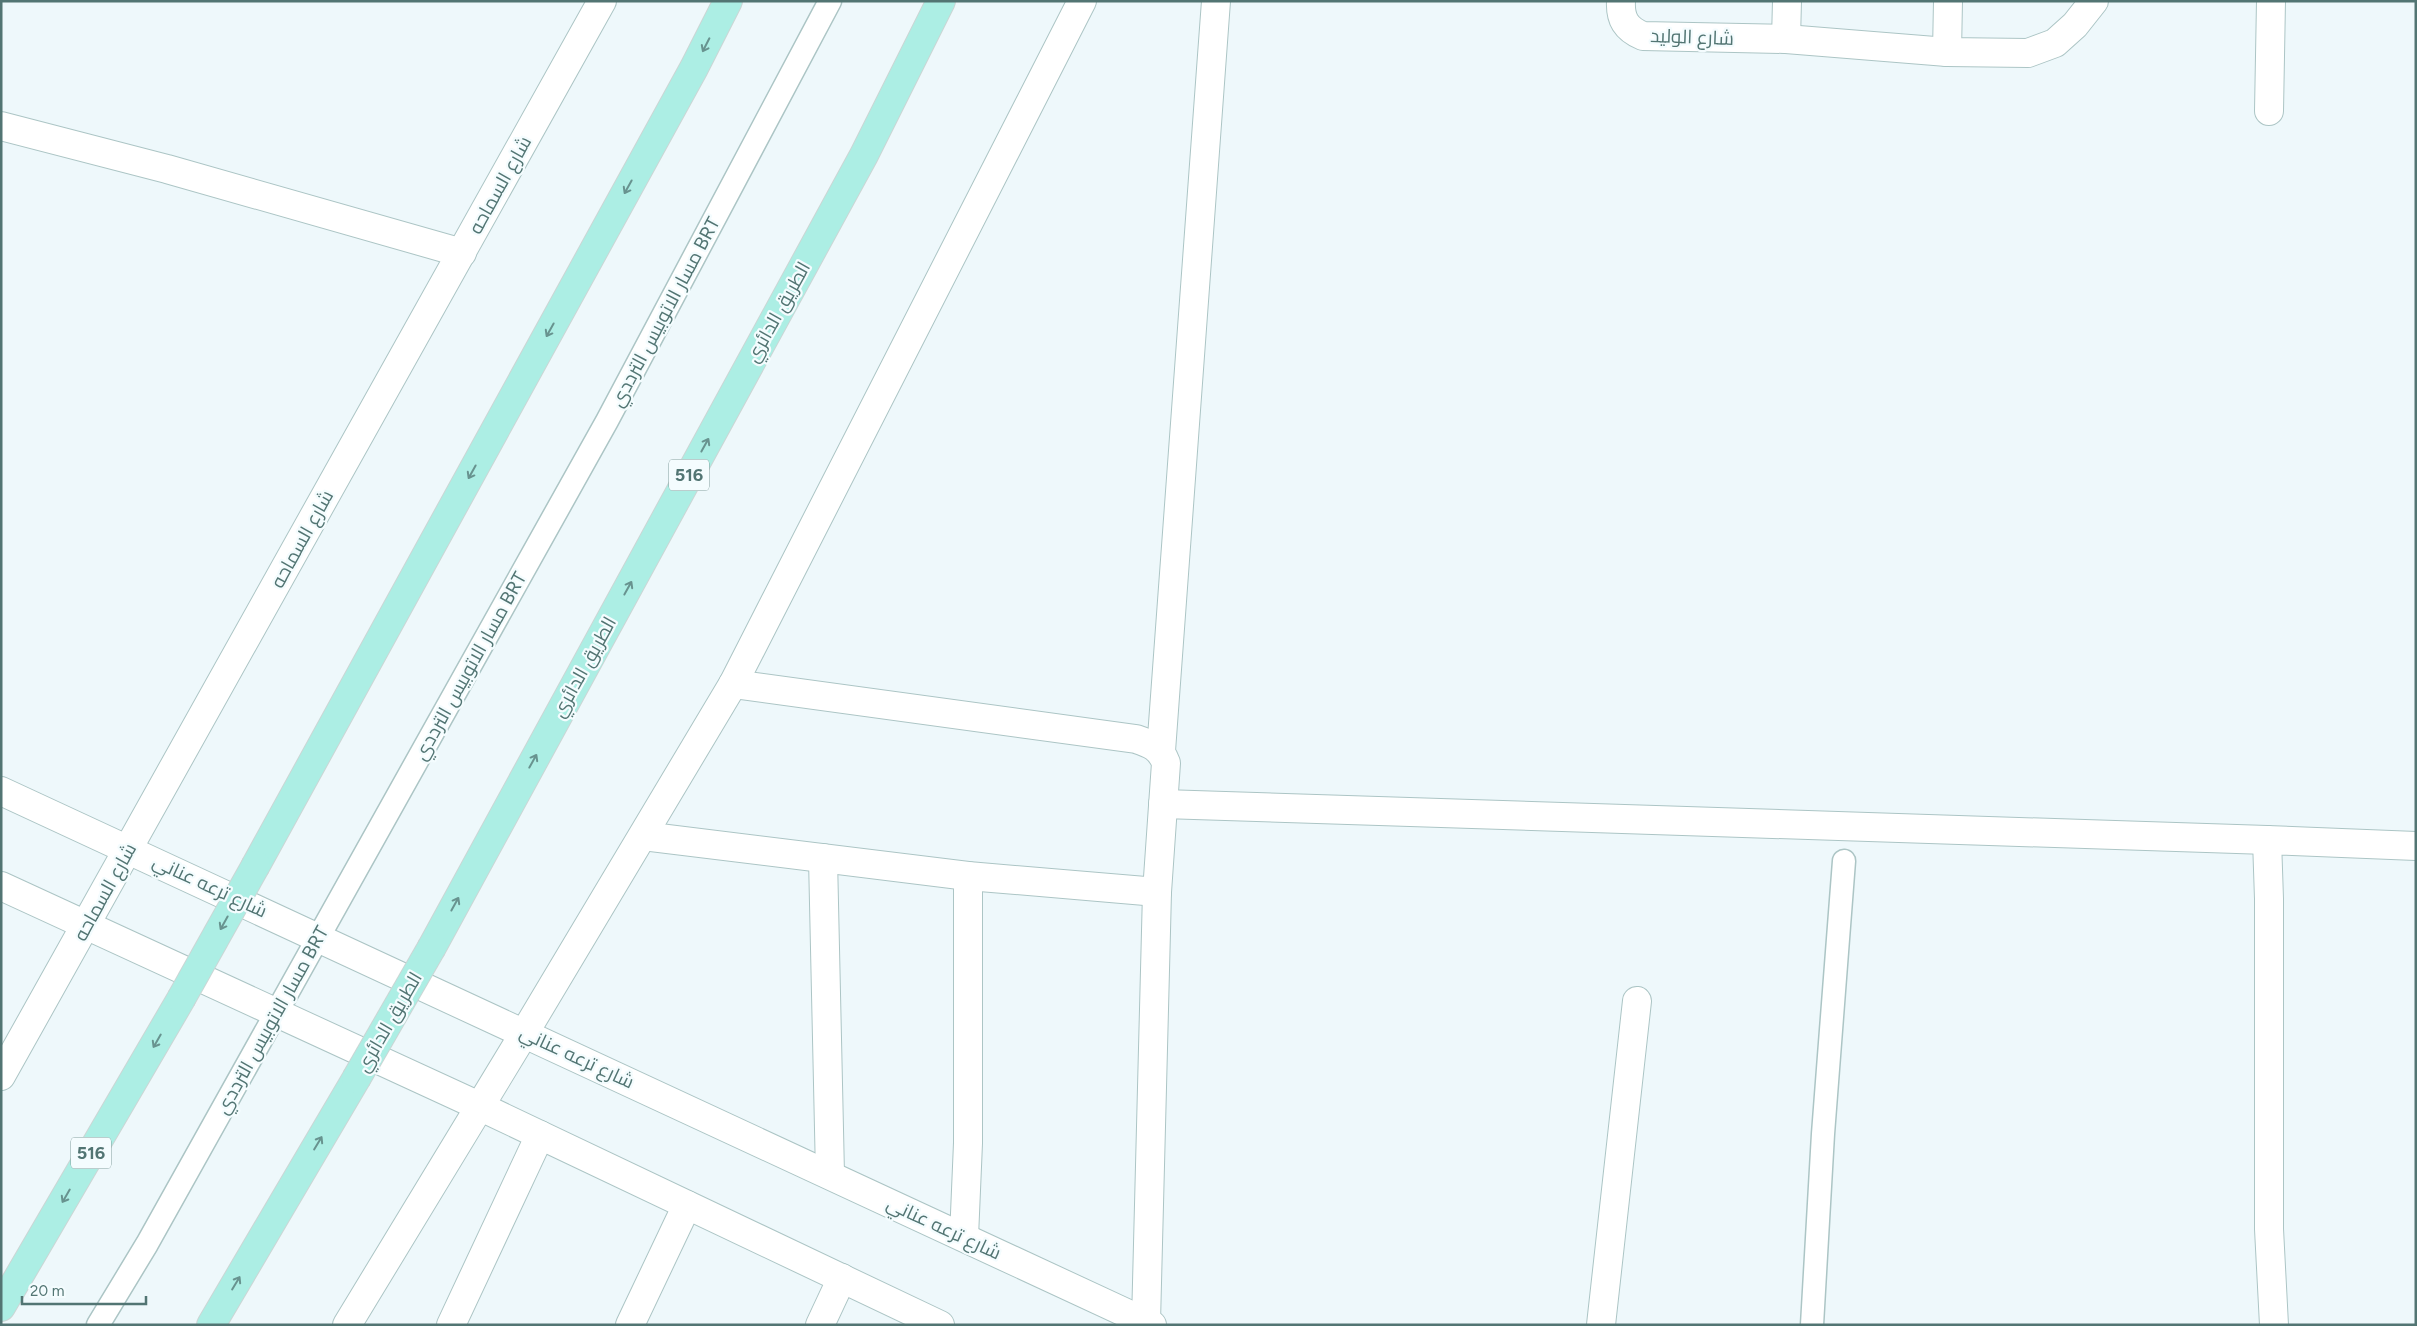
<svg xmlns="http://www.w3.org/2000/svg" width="2417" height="1326" font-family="Figtree,Cairo,sans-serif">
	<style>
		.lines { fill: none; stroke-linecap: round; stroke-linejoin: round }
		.service-casing { stroke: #acc5c5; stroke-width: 25 }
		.minor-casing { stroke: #acc5c5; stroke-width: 30 }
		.motorway-casing { stroke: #cbd6d5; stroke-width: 30 }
		.service { stroke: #fff; stroke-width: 22 }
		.minor { stroke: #fff; stroke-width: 28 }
		.motorway { stroke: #aceee4; stroke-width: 28 }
		.motorway-bridge-casing { stroke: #cbd6d5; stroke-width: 30; stroke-linecap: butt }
		.motorway-bridge { stroke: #aceee4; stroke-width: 28 }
		.oneway { stroke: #68938f }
		.labels { text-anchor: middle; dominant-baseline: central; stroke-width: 4.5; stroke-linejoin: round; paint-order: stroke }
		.shield { fill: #f4fcfe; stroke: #839e9d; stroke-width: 1 }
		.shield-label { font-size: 18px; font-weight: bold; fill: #527573 }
		.street-label { font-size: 19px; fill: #527573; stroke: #f4fcfe }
	</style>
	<rect width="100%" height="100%" fill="#eef8fb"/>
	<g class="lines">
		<g class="service-casing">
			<g id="service">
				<path d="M98,1325L147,1244L607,421L830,1"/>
				<path d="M1812,1325L1823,1134L1844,861"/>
			</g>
		</g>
		<g class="minor-casing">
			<g id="minor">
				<path d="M1621,1C1620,19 1626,29 1643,36L1786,39L1947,52L2028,53L2055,43L2075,25L2094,1"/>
				<path d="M1786,39L1787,1"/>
				<path d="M1947,52L1948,1"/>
				<path d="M2269,111L2271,1"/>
				<path d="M1,126L167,169L462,253"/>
				<path d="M733,684L1136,739C1151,744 1160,747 1166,763L1157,892L1146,1322"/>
				<path d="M1161,751L1216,1"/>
				<path d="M1,791L1152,1325"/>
				<path d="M1163,804L2267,840"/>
				<path d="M643,836L968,876L1157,892"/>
				<path d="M823,858L830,1174"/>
				<path d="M1,886L479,1106L940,1325"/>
				<path d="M1,1076L602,1"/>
				<path d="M964,1237L968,1143V876"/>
				<path d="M347,1325L525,1032L733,684L1082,1"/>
				<path d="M451,1325L540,1135"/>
				<path d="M630,1325L687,1205"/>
				<path d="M820,1325L842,1278"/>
				<path d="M1601,1325L1637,1001"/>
				<path d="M2274,1325L2269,1229V899L2267,840L2416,846"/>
			</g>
		</g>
		<g class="motorway-casing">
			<g id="motorway">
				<path d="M256,865L694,68L728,1"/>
				<path d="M432,947L864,155L941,1"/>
				<path d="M1,1307L181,999"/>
				<path d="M211,1325L356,1079"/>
			</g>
		</g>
		<use href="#service" class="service"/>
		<use href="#minor" class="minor"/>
		<use href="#motorway" class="motorway"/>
		<g class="motorway-bridge-casing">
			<g id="motorway-bridge">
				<path d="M181,999L256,865"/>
				<path d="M356,1079L432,947"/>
			</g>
		</g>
		<use href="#motorway-bridge" class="motorway-bridge"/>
	</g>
	<defs><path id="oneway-shaft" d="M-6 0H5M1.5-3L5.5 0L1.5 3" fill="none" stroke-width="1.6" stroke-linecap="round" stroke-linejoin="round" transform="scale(1.25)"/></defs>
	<g class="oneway">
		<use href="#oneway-shaft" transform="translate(706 45) rotate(117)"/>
		<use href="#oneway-shaft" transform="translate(628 187) rotate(119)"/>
		<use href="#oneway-shaft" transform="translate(550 330) rotate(119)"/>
		<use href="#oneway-shaft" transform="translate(705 445) rotate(-61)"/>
		<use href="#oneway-shaft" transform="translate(472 472) rotate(119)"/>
		<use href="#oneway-shaft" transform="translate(628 588) rotate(-61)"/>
		<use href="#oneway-shaft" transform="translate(533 761) rotate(-61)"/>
		<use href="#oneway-shaft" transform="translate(455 904) rotate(-61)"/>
		<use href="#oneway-shaft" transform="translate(224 923) rotate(119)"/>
		<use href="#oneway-shaft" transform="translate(157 1041) rotate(120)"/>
		<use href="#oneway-shaft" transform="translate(318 1143) rotate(-59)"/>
		<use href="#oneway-shaft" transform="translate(66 1196) rotate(120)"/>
		<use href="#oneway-shaft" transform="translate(236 1283) rotate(-59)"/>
	</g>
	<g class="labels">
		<g class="shield">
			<rect x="669" y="459.5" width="40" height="31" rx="4"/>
			<rect x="71" y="1137.5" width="40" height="31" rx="4"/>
		</g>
		<g class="shield-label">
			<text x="689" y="475">516</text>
			<text x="91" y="1153">516</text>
		</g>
		<g class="street-label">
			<text transform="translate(1692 37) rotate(2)">شارع الوليد</text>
			<text transform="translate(500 185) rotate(-61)">شارع السماحه</text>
			<text transform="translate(665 312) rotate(-62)">مسار الاتوبيس الترددي BRT</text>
			<text transform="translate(778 312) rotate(-61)">الطريق الدائري</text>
			<text transform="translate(302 539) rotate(-61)">شارع السماحه</text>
			<text transform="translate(470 666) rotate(-61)">مسار الاتوبيس الترددي BRT</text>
			<text transform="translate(584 667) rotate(-61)">الطريق الدائري</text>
			<text transform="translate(210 886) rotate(25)">شارع ترعه عناني</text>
			<text transform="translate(105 892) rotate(-61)">شارع السماحه</text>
			<text transform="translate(272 1020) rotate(-61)">مسار الاتوبيس الترددي BRT</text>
			<text transform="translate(389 1022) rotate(-60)">الطريق الدائري</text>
			<text transform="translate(577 1057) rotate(25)">شارع ترعه عناني</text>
			<text transform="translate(944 1228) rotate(25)">شارع ترعه عناني</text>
		</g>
	</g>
	<rect width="2417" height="1326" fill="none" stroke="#527573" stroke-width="5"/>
	<path d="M22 1296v8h124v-8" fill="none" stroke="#527573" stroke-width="2.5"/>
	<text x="30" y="1296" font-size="15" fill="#527573" stroke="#f4fcfe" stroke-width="4" paint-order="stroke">20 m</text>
</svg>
